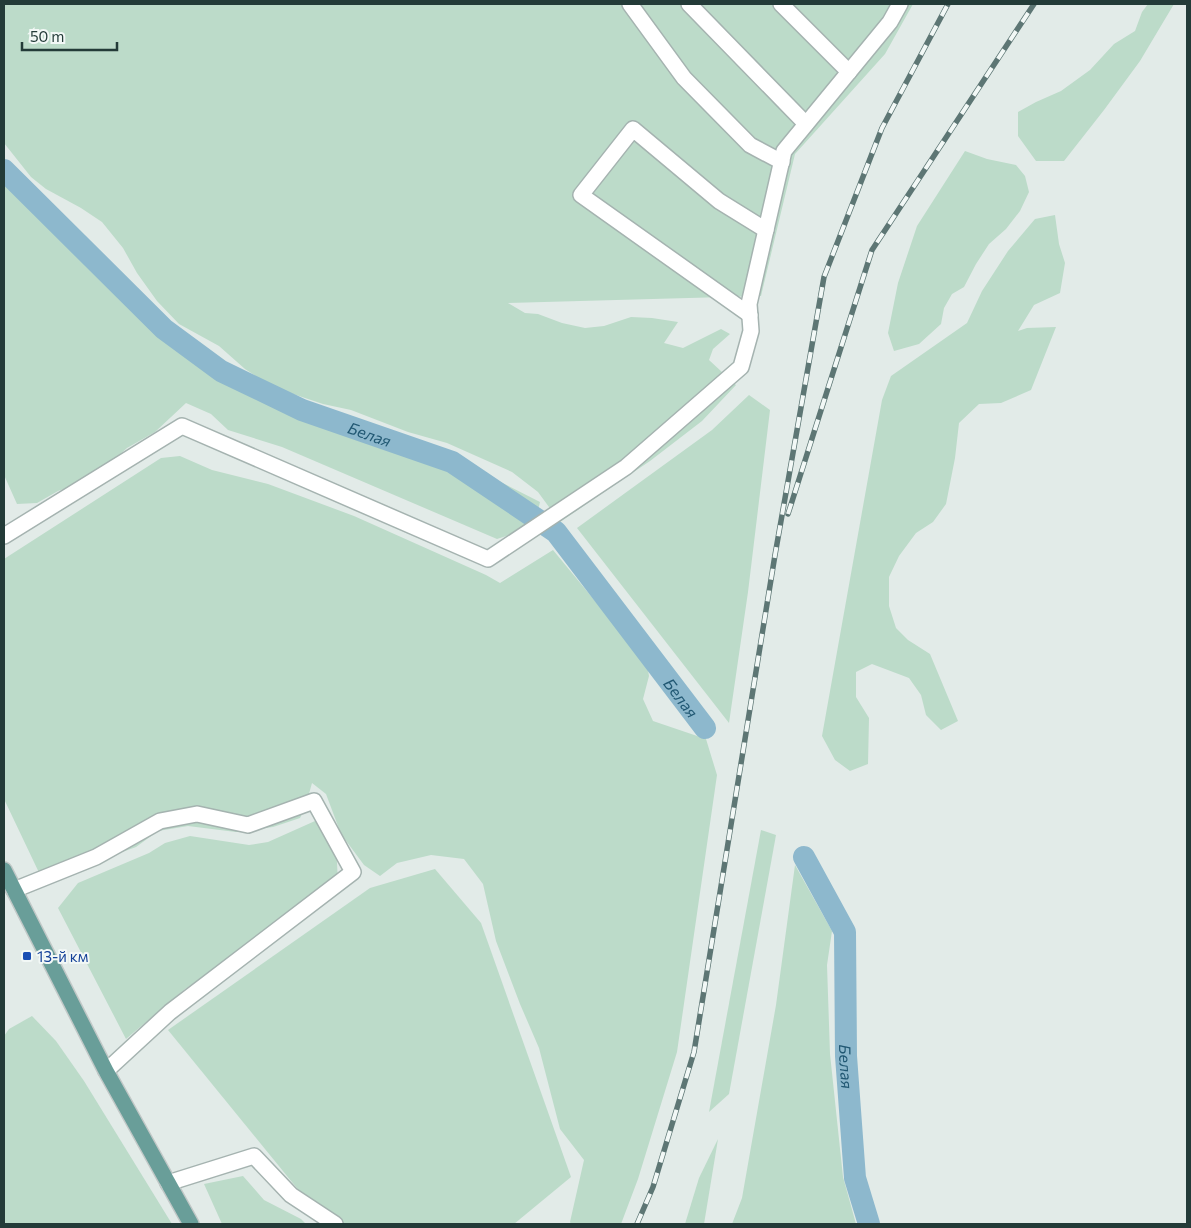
<svg xmlns="http://www.w3.org/2000/svg" width="1191" height="1228" font-family="Commissioner,sans-serif">
	<style>
		.green { fill: #bcdbc9 }
		.lines { fill: none; stroke-linecap: round; stroke-linejoin: round }
		.river { stroke: #8db8cd; stroke-width: 22 }
		.minor-casing { stroke: #a5b3b0; stroke-width: 18 }
		.major-casing { stroke: #c1c8c7; stroke-width: 18 }
		.minor { stroke: #fff; stroke-width: 15 }
		.major { stroke: #699e99; stroke-width: 15 }
		.rail-casing { stroke: #5d7674; stroke-width: 5.5 }
		.rail { stroke: #f2f8f6; stroke-width: 4; stroke-dasharray: 11; stroke-linecap: butt }
		.transit-dot { fill: #1a4fb4; stroke: #f2f8f6; stroke-width: 2 }
		.labels { text-anchor: middle; dominant-baseline: central; stroke-width: 4; stroke-linejoin: round; paint-order: stroke }
		.transit-label { font-size: 15px; fill: #164399; stroke: #f2f8f6; text-anchor: start }
		.water-label { font-size: 16px; font-style: italic; fill: #215873; stroke: #f2f8f6 }
	</style>
	<rect width="100%" height="100%" fill="#e2ebe8"/>
	<g class="green">
		<path d="M4,4H913L885,54L795,154L761,296L508,303L525,313L538,314L562,323L585,328L604,326L631,317L652,318L678,322L664,343L683,348L721,329L730,334L713,349L709,360L736,385L702,421L650,461L560,522L538,492L512,472L447,443L408,432L351,410L323,404L272,387L245,369L219,346L179,324L157,301L137,273L123,248L102,222L81,208L46,189L31,177L4,143Z"/>
		<path d="M1148,4H1174L1140,61L1104,110L1064,161H1036L1018,136V112L1036,102L1061,91L1090,70L1114,44L1135,31L1142,12Z"/>
		<path d="M965,151L987,159L1016,165L1025,176L1029,192L1020,211L1006,229L989,244L976,264L964,287L952,294L944,308L941,324L919,344L894,351L888,333L898,283L917,226Z"/>
		<path d="M4,176L69,242L171,338L225,372L322,426L387,445L445,457L489,476L540,502L534,527L497,539L282,447L228,430L211,414L186,403L155,432L127,448L108,465L84,482L58,491L37,503L17,504L4,475Z"/>
		<path d="M1055,215L1059,244L1065,263L1060,293L1034,305L1018,331L1027,328L1056,327L1031,390L1001,403L979,404L959,423L955,458L946,504L933,522L916,533L899,556L889,577V606L896,628L908,640L930,654L958,721L941,730L926,715L921,695L909,678L872,664L856,672V697L869,718L868,764L850,771L835,760L822,736L882,400L891,376L967,323L982,291L1008,251L1035,219Z"/>
		<path d="M749,395L770,410L748,592L729,723L577,528L712,430Z"/>
		<path d="M180,456L212,470L268,484L354,516L486,575L500,583L553,550L647,664L649,676L643,699L653,721L706,739L717,775L677,1052L638,1179L621,1224H571L570,1222L584,1160L560,1129L539,1048L520,1004L496,941L483,884L464,859L431,855L397,863L380,876L364,865L341,834L326,794L312,783L305,808L300,818L273,827L236,832L188,826L158,831L136,847L43,881L4,799V559L161,458Z"/>
		<path d="M315,821L336,845L338,882L282,925L185,989L126,1039L58,908L78,883L149,853L165,843L190,836L249,845L268,842Z"/>
		<path d="M761,830L776,835L729,1094L709,1112Z"/>
		<path d="M795,865L832,931L827,965L830,1054L843,1177L856,1224H732L742,1198L776,1005Z"/>
		<path d="M435,869L481,923L571,1177L514,1224H337L318,1214L168,1030L370,888Z"/>
		<path d="M32,1016L56,1041L84,1081L172,1224H4V1036L9,1029Z"/>
		<path d="M718,1139L704,1224H685L699,1178Z"/>
		<path d="M243,1176L264,1200L301,1219L306,1224H222L204,1184Z"/>
	</g>
	<g class="lines">
		<g class="river">
			<path id="s1" d="M4,170L164,329L221,371L302,410L452,462L556,532L705,728"/>
			<path id="s2" d="M804,857L845,932L846,1056L855,1178L869,1224"/>
		</g>
		<g class="minor-casing">
			<g id="minor">
				<path d="M630,4L684,78L750,145L782,162"/>
				<path d="M689,4L806,124"/>
				<path d="M781,4L849,72"/>
				<path d="M750,315L581,195L633,129L719,201L766,230"/>
				<path d="M4,536L182,426L488,559L626,467L741,367L751,331L749,304L784,151L890,22L900,4"/>
				<path d="M14,890L96,857L160,821L197,814L248,825L314,801L353,872L170,1012L106,1071"/>
				<path d="M168,1183L254,1156L291,1195L335,1224"/>
			</g>
		</g>
		<g class="major-casing">
			<path id="major" d="M4,870L106,1071L191,1224"/>
		</g>
		<use href="#minor" class="minor"/>
		<use href="#major" class="major"/>
		<g class="rail-casing">
			<g id="rail">
				<path d="M788,514L872,250L1034,4"/>
				<path d="M637,1224L653,1187L694,1052L775,555L824,277L882,128L948,4"/>
			</g>
		</g>
		<use href="#rail" class="rail"/>
	</g>
	<rect class="transit-dot" x="22" y="951" width="10" height="10" rx="2.5"/>
	<g class="labels">
		<g class="transit-label">
			<text x="37" y="956">13-й км</text>
		</g>
		<g class="water-label">
			<text stroke="none"><textPath href="#s1" startOffset="458">Белая</textPath></text>
			<text stroke="none"><textPath href="#s1" startOffset="878">Белая</textPath></text>
			<text stroke="none"><textPath href="#s2" startOffset="220">Белая</textPath></text>
		</g>
	</g>
	<rect width="1191" height="1228" fill="none" stroke="#233b38" stroke-width="10"/>
	<path d="M22 42v8h95v-8" fill="none" stroke="#233b38" stroke-width="2.5"/>
	<text x="30" y="42" font-size="15" fill="#233b38" stroke="#f2f8f6" stroke-width="4" paint-order="stroke">50 m</text>
</svg>
